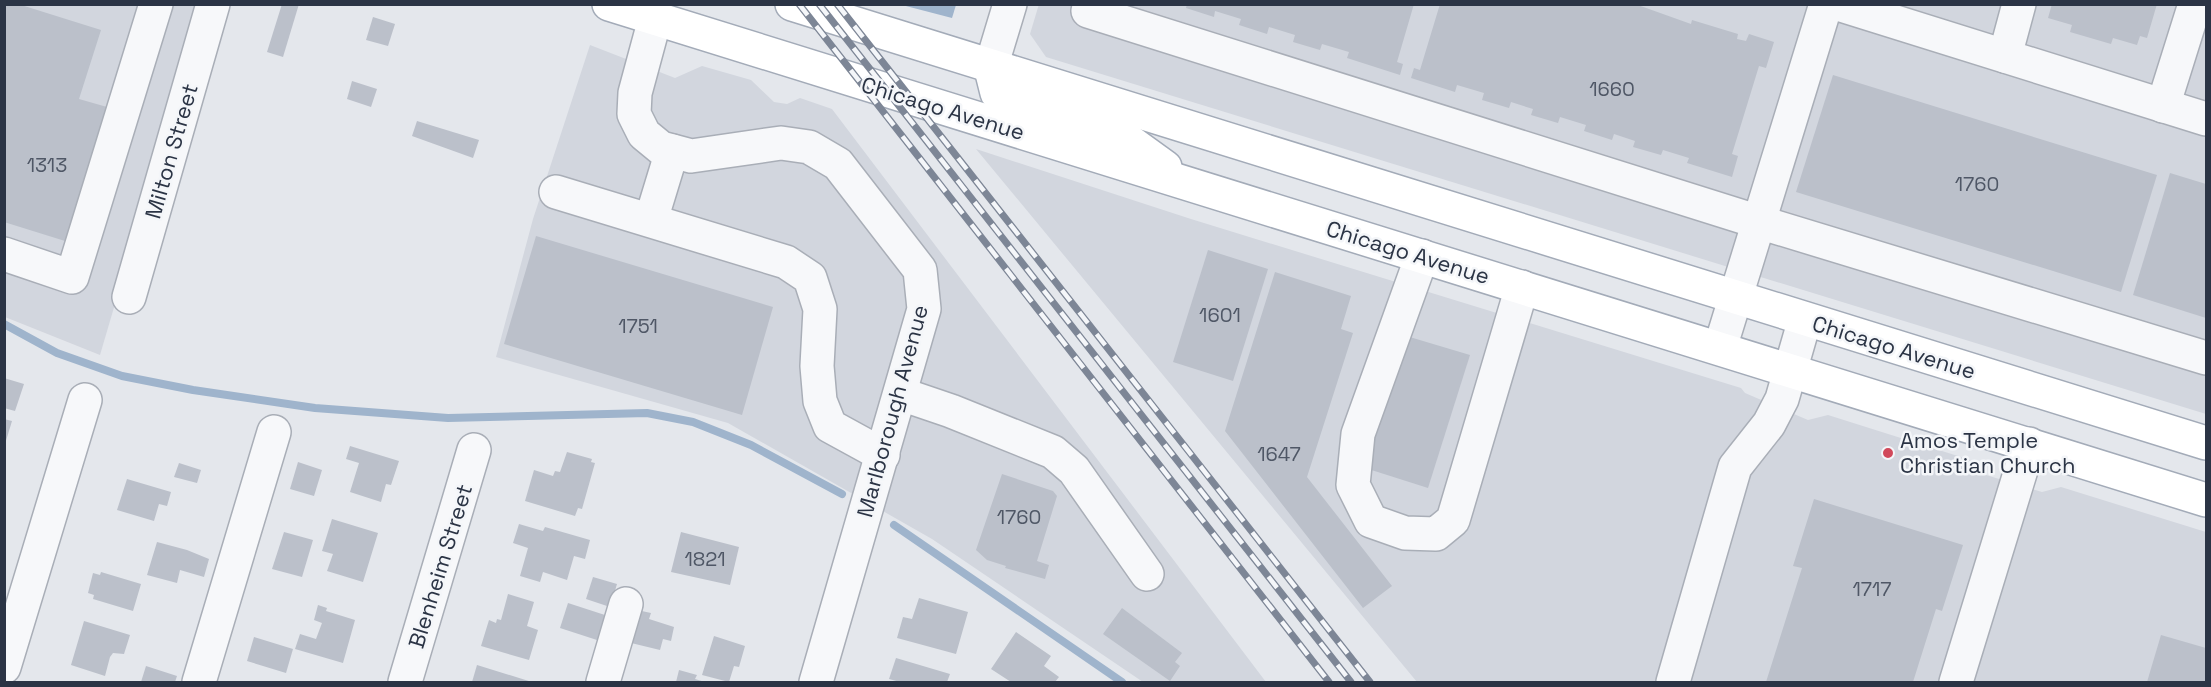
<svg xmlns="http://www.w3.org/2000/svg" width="2211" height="687" font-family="'Space Grotesk',sans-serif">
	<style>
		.built { fill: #d2d6de }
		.water { fill: #9fb4cc }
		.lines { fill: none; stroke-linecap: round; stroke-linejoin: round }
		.stream { stroke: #9fb4cc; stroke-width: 8 }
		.building { fill: #bbc0ca }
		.minor-casing { stroke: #a9aeb7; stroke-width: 36 }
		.major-casing { stroke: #a3abb8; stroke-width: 36 }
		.minor { stroke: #f7f8fa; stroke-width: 33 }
		.major { stroke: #fff; stroke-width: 33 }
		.rail-casing { stroke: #7d8696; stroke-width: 7 }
		.rail { stroke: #f4f6f9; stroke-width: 4.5; stroke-dasharray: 14; stroke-linecap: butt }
		.poi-dot { fill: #d1495b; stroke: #f4f6f9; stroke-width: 2 }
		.labels { text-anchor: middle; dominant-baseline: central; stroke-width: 5; stroke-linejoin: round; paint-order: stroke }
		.number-label { font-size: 20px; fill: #4f5766 }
		.street-label { font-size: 22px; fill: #2b3445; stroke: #f4f6f9 }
		.poi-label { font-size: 22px; fill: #2b3445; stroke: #f4f6f9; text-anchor: start }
	</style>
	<rect width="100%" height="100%" fill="#e4e7ec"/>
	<g class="built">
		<path d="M1039,4L2206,5V414L1046,57L1030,34Z"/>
		<path d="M4,5H203L100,355L5,317Z"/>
		<path d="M590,45L675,78L702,66L751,80L774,102L787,104L800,98L832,109L1266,682H1143L932,539L728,423L496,357L533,219Z"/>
		<path d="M976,149L1191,219L1741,388L1745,393L1808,420L1828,415L1980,463L1986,475L2042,492L2061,487L2206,532V682H1417Z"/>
	</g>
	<path class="water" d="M902,5H956L952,18Z"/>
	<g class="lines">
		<g class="stream">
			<path d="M4,324L57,353L122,376L193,390L315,408L448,418L647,413L693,422L751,445L842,494"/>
			<path d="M894,525L1122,682"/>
		</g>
	</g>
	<g class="building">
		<path d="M6,4H18L101,30L79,99L107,107L65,241L4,222Z"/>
		<path d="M282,4H299L283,57L267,52Z"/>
		<path d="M1187,4H1414L1397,62L1403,64L1400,75L1347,58L1349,52L1322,44L1320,50L1293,42L1295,35L1269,27L1267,34L1239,25L1241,19L1215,11L1214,17L1186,8Z"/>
		<path d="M1440,4H1635L1691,24L1692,20L1738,34L1737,39L1746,41L1749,34L1774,42L1766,68L1759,66L1732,154L1738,156L1732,177L1687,163L1689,158L1663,150L1661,155L1633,147L1635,141L1614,134L1612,140L1584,131L1586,125L1560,117L1558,123L1531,115L1533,109L1511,102L1509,108L1482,100L1484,93L1457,85L1455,92L1411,78L1414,68L1420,70Z"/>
		<path d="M2052,4H2157L2147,38L2140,36L2137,45L2113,38L2111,44L2070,32L2072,25L2048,18Z"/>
		<path d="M373,17L395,24L388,46L366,40Z"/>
		<path d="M1833,75L2157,175L2121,292L1796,192Z"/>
		<path d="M352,81L377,89L371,107L347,99Z"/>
		<path d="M417,121L479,140L473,158L412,136Z"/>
		<path d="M2170,173L2206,184V318L2133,295Z"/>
		<path d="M536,236L773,307L742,415L504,344Z"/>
		<path d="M1208,250L1268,269L1233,381L1173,362Z"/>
		<path d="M1275,272L1351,296L1341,329L1353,333L1307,477L1392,586L1363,608L1225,431Z"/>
		<path d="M1403,335L1470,355L1428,488L1362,467Z"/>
		<path d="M4,378L24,384L15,411L4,408Z"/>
		<path d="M4,419L12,421L5,444L4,443Z"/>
		<path d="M350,446L399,461L391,485L386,484L381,502L350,492L359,463L346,459Z"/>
		<path d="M567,452L592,459L591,462L595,463L582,509L578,508L575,516L525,501L534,470L553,476L555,471L560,472Z"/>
		<path d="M298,462L322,470L314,496L290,489Z"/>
		<path d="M179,463L201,470L197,483L174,477Z"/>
		<path d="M1002,474L1053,491L1057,496L1037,561L1049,565L1045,579L1005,568L1006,566L987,560L976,550Z"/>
		<path d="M127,479L171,492L167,506L159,504L154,521L117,510Z"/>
		<path d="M1814,499L1963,545L1942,611L1936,609L1913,682H1766L1802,568L1793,566Z"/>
		<path d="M332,519L378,533L363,582L327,571L333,554L322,551Z"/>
		<path d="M519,524L543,531L545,527L590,540L585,559L574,556L567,580L543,572L540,582L520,576L528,548L513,543Z"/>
		<path d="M284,532L313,540L302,577L272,569Z"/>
		<path d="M681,532L739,547L730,585L671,572Z"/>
		<path d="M157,542L187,550L209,559L204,577L180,570L177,583L147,575Z"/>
		<path d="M101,572L141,584L133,611L93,599L94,595L88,593L93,573L100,575Z"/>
		<path d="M593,577L617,584L610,607L586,599Z"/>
		<path d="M508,594L534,602L527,626L538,630L529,660L481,646L489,620L496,623L497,619L501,620Z"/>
		<path d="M919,598L968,612L956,654L897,638L903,617L912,619Z"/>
		<path d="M568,603L608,616L600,641L560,628Z"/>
		<path d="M318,605L327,608L326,611L355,620L343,663L295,649L300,634L316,639L322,623L314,620Z"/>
		<path d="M1122,608L1182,653L1175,662L1180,666L1170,681L1103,634Z"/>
		<path d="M637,610L651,613L649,619L674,627L671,641L663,639L660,650L627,642Z"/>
		<path d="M84,621L130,635L124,654L113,653L110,657L105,676L71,665Z"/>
		<path d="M1016,632L1051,656L1044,666L1059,677L1055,682H1011L991,669Z"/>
		<path d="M2161,635L2206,648V682H2147Z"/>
		<path d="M714,636L745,646L739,667L734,666L729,682L702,675Z"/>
		<path d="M254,637L293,649L286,673L247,661Z"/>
		<path d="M896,658L950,674L947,682H900L889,679Z"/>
		<path d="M477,665L532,682H472Z"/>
		<path d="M146,666L177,676L175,682H141Z"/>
		<path d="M679,670L697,675L695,679L705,682H676Z"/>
	</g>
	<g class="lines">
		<g class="minor-casing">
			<g id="minor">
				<path d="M1090,4L1088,11L1759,222L2206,358"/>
				<path d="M1838,4L2206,119"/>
				<path d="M655,19L635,93L634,114L644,134L661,148L691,156L781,143L809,147L838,164L920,270L924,309L816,682"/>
				<path d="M2005,56L2019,4"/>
				<path d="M991,67L1010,4"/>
				<path d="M2163,106L2195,4"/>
				<path d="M556,192L786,262L810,278L820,309L817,366L820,401L830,426L883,455"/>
				<path d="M651,220L672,151"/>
				<path d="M4,254L72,277L156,4"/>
				<path d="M1422,256L1358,434L1353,485L1371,521L1405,533L1436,534L1453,520L1522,287"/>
				<path d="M129,297L213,4"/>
				<path d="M1720,348L1826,4"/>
				<path d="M901,394L951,411L1053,452L1074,470L1147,574"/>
				<path d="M4,667L85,400"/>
				<path d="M199,682L274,432"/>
				<path d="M405,682L474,450"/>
				<path d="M603,682L626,604"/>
				<path d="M1673,682L1735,467L1769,424L1782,399L1805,319"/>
				<path d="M1956,682L2029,444"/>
			</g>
		</g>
		<g class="major-casing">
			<g id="major">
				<path d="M609,4L2206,500"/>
				<path d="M792,4L2206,443"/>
				<path d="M991,69L997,93L1118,133L1165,167"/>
			</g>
		</g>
		<use href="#minor" class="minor"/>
		<use href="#major" class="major"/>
		<g class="rail-casing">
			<g id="rail">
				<path d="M799,4L1329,682"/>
				<path d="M819,4L1351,682"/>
				<path d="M837,4L1370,682"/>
			</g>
		</g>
		<use href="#rail" class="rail"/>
	</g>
	<circle class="poi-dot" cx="1888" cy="453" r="6"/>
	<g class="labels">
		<g class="number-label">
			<text x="1612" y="89">1660</text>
			<text x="47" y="165">1313</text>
			<text x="1977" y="184">1760</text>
			<text x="1220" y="315">1601</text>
			<text x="638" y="326">1751</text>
			<text x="1279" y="454">1647</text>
			<text x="1019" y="517">1760</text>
			<text x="705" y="559">1821</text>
			<text x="1872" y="589">1717</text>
		</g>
		<g class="street-label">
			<text transform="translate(943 108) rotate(17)">Chicago Avenue</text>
			<text transform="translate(171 151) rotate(-74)">Milton Street</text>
			<text transform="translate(1408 252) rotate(17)">Chicago Avenue</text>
			<text transform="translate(1894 347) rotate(17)">Chicago Avenue</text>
			<text transform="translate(892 411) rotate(-75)">Marlborough Avenue</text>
			<text transform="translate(440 566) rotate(-73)">Blenheim Street</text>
		</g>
		<g class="poi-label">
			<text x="1900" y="440">Amos Temple<tspan x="1900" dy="25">Christian Church</tspan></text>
		</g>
	</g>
	<rect width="2211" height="687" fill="none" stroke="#2b3445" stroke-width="12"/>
</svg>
